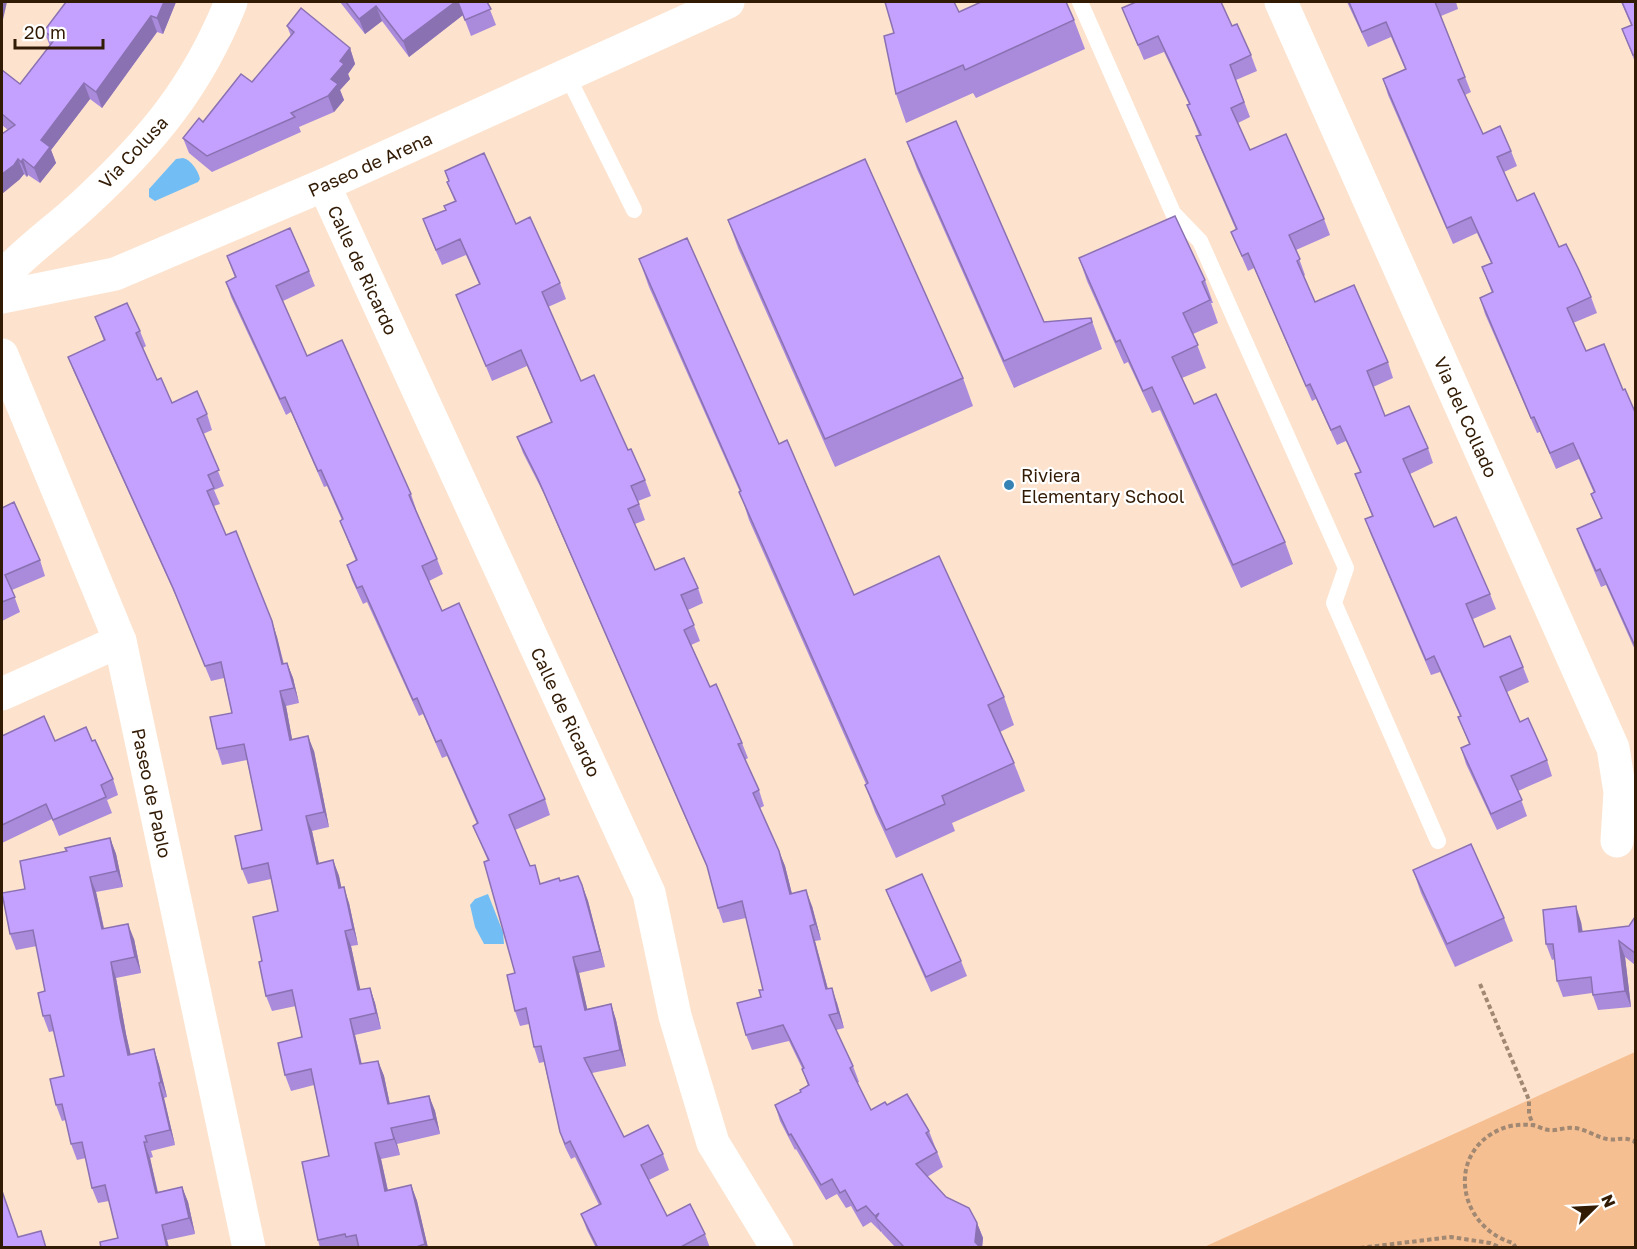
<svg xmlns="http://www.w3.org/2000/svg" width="1637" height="1249" font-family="'Golos Text',sans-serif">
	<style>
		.green { fill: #f6bf91 }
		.water { fill: #72bef4 }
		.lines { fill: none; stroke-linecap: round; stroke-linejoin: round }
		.path { stroke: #a18873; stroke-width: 4; stroke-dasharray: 4.5 3; stroke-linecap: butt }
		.service { stroke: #fff; stroke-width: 16 }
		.minor { stroke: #fff; stroke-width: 33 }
		.tertiary { stroke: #fff; stroke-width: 33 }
		.wall { fill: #a98adb }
		.shaded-wall { fill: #8a71b2 }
		.building { fill: #c5a1ff; stroke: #8a71b2; stroke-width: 1.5 }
		.poi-dot { fill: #3582b4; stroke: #fff; stroke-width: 2 }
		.labels { text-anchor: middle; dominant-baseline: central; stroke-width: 4.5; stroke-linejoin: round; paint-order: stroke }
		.street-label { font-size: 18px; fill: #321b05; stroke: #fff }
		.poi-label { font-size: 18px; fill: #321b05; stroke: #fff; text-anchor: start }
	</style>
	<rect width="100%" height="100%" fill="#fde3ce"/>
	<path class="green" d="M1635,1052V1247H1204Z"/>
	<g class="water">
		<path d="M183,158C191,160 198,170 200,179L198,182L155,201L149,197V189L176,159Z"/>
		<path d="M488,894L503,932L504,944H484L475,927L470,905L475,899Z"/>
	</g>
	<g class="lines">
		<g class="path">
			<path d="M1480,984L1529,1100V1114L1533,1125"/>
			<path d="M1360,1248L1451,1237L1490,1243L1502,1248"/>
			<path d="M1516,1248L1513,1243C1458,1227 1445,1153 1501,1129C1510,1125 1522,1124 1532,1125C1538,1126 1544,1130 1550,1130C1557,1131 1565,1127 1573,1128C1584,1128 1596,1137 1607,1139C1618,1141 1621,1136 1634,1141L1636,1144"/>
		</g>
		<g class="service">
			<path d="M1080,2L1173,213L1200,241L1346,568L1334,603L1438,841"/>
			<path d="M567,75L634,210"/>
		</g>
		<g class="minor">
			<path d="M1281,2L1613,748L1620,792L1617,841"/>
			<path d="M324,185L649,893L675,1016L713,1143L777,1248"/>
			<path d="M2,277C27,250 57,229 84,204C151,142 197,87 231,2"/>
			<path d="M2,355L120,641L249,1248"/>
			<path d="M2,694L120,641"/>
		</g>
		<path class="tertiary" d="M2,297L115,274L324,185L728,2"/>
	</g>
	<g class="wall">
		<path d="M66,2H176L163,34L157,32L102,108L90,99L51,150L56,163L40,183L28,175L27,177L24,174L19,180L8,130L2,125V70L20,84L50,46L44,31Z"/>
		<path d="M340,2H487L496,25L471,36L463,15L409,57L382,21L365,34Z"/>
		<path d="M1135,2H1221L1232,26L1251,55L1257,71L1236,80L1250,117L1238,123L1250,150L1324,219L1330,235L1296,250L1305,275L1304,276L1315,302L1388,362L1393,378L1373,387L1385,416L1428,448L1433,463L1410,474L1434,527L1490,594L1496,609L1473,619L1484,647L1523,667L1529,682L1507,692L1520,722L1547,760L1552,776L1518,791L1527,816L1497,830L1466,764L1461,748L1469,744L1458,717L1460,716L1440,672L1431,675L1371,535L1365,519L1372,516L1355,474L1360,472L1346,441L1337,445L1316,399L1312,401L1254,268L1248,271L1231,232L1236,230L1202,152L1196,136L1199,135L1187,105L1189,104L1164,52L1144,60L1122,8Z"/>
		<path d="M1347,2H1456L1458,9L1441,16L1471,92L1465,95L1483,134L1511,151L1517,166L1504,172L1517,201L1559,247L1591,297L1597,313L1573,323L1586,351L1623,390L1635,412V650L1606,585L1601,587L1583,545L1577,529L1601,518L1591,494L1594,493L1579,459L1556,469L1540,432L1537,433L1485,314L1480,298L1492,293L1482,267L1491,263L1477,233L1453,244L1388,95L1383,79L1405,69L1391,37L1368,47Z"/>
		<path d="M1621,2H1635V62L1622,29L1631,25Z"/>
		<path d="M959,12L1074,20L1085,49L976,98L973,93L906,123L896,94Z"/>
		<path d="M287,26L350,48L355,64L348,74L350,79L340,90L344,100L334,112L299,127L301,132L212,172L189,153L183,138L252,82L291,36Z"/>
		<path d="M907,142L1044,322L1091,318L1102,349L1014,388L917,169Z"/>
		<path d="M445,171L516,224L560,283L566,299L548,307L581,381L628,450L645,480L651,496L638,501L645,520L635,524L655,570L698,588L703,603L688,610L700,641L691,645L710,687L742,743L748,758L745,760L759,790L764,806L760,808L785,866L792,894L812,906L821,940L815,941L828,989L837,1003L844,1028L836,1030L853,1066L859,1082L857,1083L871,1110L887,1105L929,1131L943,1167L927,1177L946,1197L977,1223L983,1238L982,1248H896L882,1233L881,1231V1232L871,1222L863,1227L851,1206L846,1208L837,1194L826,1200L796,1149L795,1150L780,1121L775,1105L801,1092L808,1086L802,1068L789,1041L752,1050L746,1035L761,997L763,990L746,918L723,923L718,908L709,872L544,494L523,453L517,437L551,422L527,366L492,381L456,295L479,284L466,255L442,265L429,235L423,219L446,210L455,202L447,182L449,181Z"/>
		<path d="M728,220L963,378L973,406L835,467L738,248Z"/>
		<path d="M227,256L309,271L315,286L283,301L307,356L411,494L416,509V510L437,559L443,574L429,581L442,611L545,799L550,815L515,830L530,866L541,884L561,881L582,885L588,901L605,967L579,973L587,1009L611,1004L616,1020L626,1066L592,1073L624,1137L663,1154L669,1170L649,1180L667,1216L705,1234L710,1248H596L587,1230L581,1214L599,1205L575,1157L571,1159L565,1147L560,1132L544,1062L539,1063L534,1047L529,1024L520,1026L515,1011V973L488,861L473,826L477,824L447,756L442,758L423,714L419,716L367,602L363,604L352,580L347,565L356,561L340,521L342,520L327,486L324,487L291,412L286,415L231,297L226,282L235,278Z"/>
		<path d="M1079,258L1205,280L1213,303H1211L1218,323L1193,334L1206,368L1182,378L1194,404L1285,542L1293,564L1241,588L1160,410L1152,413L1128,362L1124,364L1087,281Z"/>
		<path d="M639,259L779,444L854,595L1004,697L1014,725L1000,732L1014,763L1025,791L952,823L955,831L896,858L875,812L865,785L866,784L749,520L740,492L649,287Z"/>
		<path d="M95,317L140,331L146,346L143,348L157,380L172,403L207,414L212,430L203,434L224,486L214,490L220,504L214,506L226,535L277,637L284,664L287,663L293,678L299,703L286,706L292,739L314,751L329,827L312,831L319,863L333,860L339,876L341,888L349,903L358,945L351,946L360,990L370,988L375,1003L381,1029L355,1035L362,1064L378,1061L384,1076L390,1104L429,1096L435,1111L440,1134L397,1144L400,1155L381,1159L388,1190L411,1185L417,1201L428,1248H320L318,1240L329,1156L314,1085L291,1091L285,1075L302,1037L296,1006L272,1011L266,996L262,961L278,911L271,879L248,884L242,869L262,830L247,760L222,765L217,749L232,713L224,678L211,681L179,603L74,372L68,357L104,341Z"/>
		<path d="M2,508L40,560L45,576L12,590L20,612L2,621Z"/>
		<path d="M2,736L55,741H92L113,779L118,795L107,800L112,813L59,836L52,819L2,843Z"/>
		<path d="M110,838L116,854L123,887L96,892L104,928L134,939L141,973L116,978L126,1034L131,1055L154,1049L159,1065L167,1097L164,1098L175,1145L151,1151L153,1157L150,1158L158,1192L182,1187L188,1202L195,1234L167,1240L169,1248H101L118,1238L109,1201L98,1203L92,1188L86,1158L77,1160L71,1144L66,1120L62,1121L56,1105L64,1076L54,1031L49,1032L43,1016L45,991L37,946L16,950L10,934L25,889L66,851Z"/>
		<path d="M1413,870L1504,918L1513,941L1455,967L1421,893Z"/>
		<path d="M886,890L961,961L967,976L931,992L892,905Z"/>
		<path d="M1635,917V965L1625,957L1631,1007L1598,1010L1592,993L1563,997L1557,981L1555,959L1552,960L1546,944L1581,922L1583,932L1629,926Z"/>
	</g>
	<g class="shaded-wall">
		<path d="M2,2H7L2,24Z"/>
		<path d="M164,2H176L163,34L157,18Z"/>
		<path d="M455,2H458L463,15L409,57L403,41Z"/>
		<path d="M376,6L382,21L365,34L359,19Z"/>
		<path d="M151,16L157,32L102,108L96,92Z"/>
		<path d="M350,48L355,64L348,74L350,79L340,90L344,100L334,112L328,96L331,79L340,61Z"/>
		<path d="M84,83L90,99L51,150L56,163L40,183L34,168L41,140Z"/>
		<path d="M18,159L24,174L19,180L2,194V174Z"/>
		<path d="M23,159L28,175L27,177L21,162Z"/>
		<path d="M272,621L277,637L287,680L282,664Z"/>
		<path d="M287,663L293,678L299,703L294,688Z"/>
		<path d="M280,691L286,706L295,755L290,740Z"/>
		<path d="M308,736L314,751L329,827L324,812Z"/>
		<path d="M306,816L312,831L322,879L317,864Z"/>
		<path d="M110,838L116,854L123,887L117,871Z"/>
		<path d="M779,851L785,866L796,910L790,894Z"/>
		<path d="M333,860L339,876L345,904L339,888Z"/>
		<path d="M90,877L96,892L107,944L102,929Z"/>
		<path d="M582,885L588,901L605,967L600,951Z"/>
		<path d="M344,887L349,903L358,945L353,929Z"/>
		<path d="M806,890L812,906L821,940L815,924Z"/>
		<path d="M1576,906L1581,922L1584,948L1579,932Z"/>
		<path d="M128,924L134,939L141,973L135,957Z"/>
		<path d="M810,926L815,941L832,1005L826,989Z"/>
		<path d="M345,931L351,946L364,1006L358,990Z"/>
		<path d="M1619,941L1625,957L1631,1007L1625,991Z"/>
		<path d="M573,957L579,973L591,1025L585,1010Z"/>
		<path d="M111,962L116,978L126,1034L134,1071L128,1055L120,1018Z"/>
		<path d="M370,988L375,1003L381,1029L376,1013Z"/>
		<path d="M832,988L837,1003L844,1028L838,1013Z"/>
		<path d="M611,1004L616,1020L626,1066L620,1050Z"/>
		<path d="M350,1019L355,1035L365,1080L360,1064Z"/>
		<path d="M154,1049L159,1065L167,1097L161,1082Z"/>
		<path d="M378,1061L384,1076L393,1120L388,1104Z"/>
		<path d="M159,1083L164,1098L175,1145L170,1130Z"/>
		<path d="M429,1096L435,1111L440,1134L434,1119Z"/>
		<path d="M391,1128L397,1144L400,1155L394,1139Z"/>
		<path d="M144,1142L150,1158L161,1208L156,1193Z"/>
		<path d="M375,1143L381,1159L391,1206L385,1191Z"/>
		<path d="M411,1185L417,1201L428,1248H426L425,1244Z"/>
		<path d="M182,1187L188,1202L195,1234L189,1218Z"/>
		<path d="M879,1213L876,1218L881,1231V1232L875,1216Z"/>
		<path d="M977,1223L983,1238L982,1248L975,1242Z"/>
		<path d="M162,1225L167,1240L169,1248H167Z"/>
	</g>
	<g class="building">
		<path d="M66,2H164L157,18L151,16L96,92L84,83L41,140L50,147L34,168L23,159L21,162L18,159L14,165L2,174V134L15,125L2,114V70L20,84L55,39L44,31Z"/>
		<path d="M346,2H455L403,41L376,6L359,19Z"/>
		<path d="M458,2H487L491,9L465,20Z"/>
		<path d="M885,2H954L959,12L981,2H1066L1074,20L965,70L963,65L896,94L884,36L894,33Z"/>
		<path d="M1136,2H1221L1232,26L1237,24L1251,55L1230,65L1244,102L1231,108L1250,150L1286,134L1324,219L1289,235L1300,259L1297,261L1315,302L1354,285L1388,362L1367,371L1385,416L1409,406L1428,448L1403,459L1434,527L1456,517L1490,594L1466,604L1484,647L1510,636L1523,667L1500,677L1520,722L1528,718L1547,760L1511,776L1522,800L1491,814L1461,748L1470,744L1458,717L1461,716L1434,656L1426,660L1365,519L1373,516L1355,474L1361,472L1340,426L1331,430L1310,384L1306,386L1248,253L1242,256L1231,232L1237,229L1196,136L1201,135L1187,105L1190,104L1158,36L1138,45L1122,8Z"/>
		<path d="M1349,2H1435L1465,77L1458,80L1483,134L1500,126L1511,151L1497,157L1517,201L1534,193L1559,247L1566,244L1578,268L1591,297L1567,308L1586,351L1604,344L1623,390L1625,389L1635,412V646L1600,569L1596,571L1577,529L1602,518L1591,494L1595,492L1573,443L1550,453L1534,417L1531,418L1480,298L1493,292L1482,267L1492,263L1471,217L1447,228L1383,79L1406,69L1386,22L1362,32Z"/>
		<path d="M1622,2H1635V54L1633,55L1622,29L1632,25Z"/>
		<path d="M301,8L350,48L340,61L344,64L331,79L338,84L328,96L291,113L295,117L207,156L183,138L199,118L203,122L241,74L252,82L294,32L287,26Z"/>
		<path d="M956,121L1044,322L1091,318L1092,322L1004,361L907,142Z"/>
		<path d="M484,153L516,224L530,217L560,283L542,292L581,381L594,375L628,450L631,449L645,480L631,486L639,504L628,509L655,570L684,558L698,588L681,595L694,625L684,630L710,687L716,684L742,743L738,744L759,790L753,793L779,851L790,894L806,890L815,924L810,926L826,989L832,988L838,1013L829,1015L853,1066L850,1068L871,1110L885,1102L887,1105L907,1094L929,1131L926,1133L937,1152L916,1164L946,1197L969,1208L977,1223L975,1242L981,1248H905L876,1218L879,1213L875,1216L866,1206L857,1211L845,1190L840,1193L832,1179L821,1185L791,1134L789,1135L775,1105L801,1092L800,1090L809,1085L802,1069L804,1068L783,1025L746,1035L737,1003L761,997L759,990H763L742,901L718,908L707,866L538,479L517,437L552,422L521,350L486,366L456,295L480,284L460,239L436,250L423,219L446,210L444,206L456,201L447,182L449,181L445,171Z"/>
		<path d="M865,159L963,378L825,439L728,220Z"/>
		<path d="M1175,216L1205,280L1202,282L1210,300L1183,313L1198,345L1172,357L1194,404L1216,394L1285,542L1233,565L1152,387L1143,391L1120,340L1116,342L1079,258Z"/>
		<path d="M290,228L309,271L276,286L307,356L342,340L411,494L409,495L437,559L422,566L442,611L459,603L545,799L509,815L530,866L535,865L540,884L559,878L560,881L578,876L582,885L600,951L573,957L585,1010L611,1004L620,1050L584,1058L624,1137L648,1125L663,1154L641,1165L667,1216L690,1204L705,1234L679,1248H598L581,1214L601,1204L570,1141L565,1144L560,1132L541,1046L534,1047L526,1008L515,1011L507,975L515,973L484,862L489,860L473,826L478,823L441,740L436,742L417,698L413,700L362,586L357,588L347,565L357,560L340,521L343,519L321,470L318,471L285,397L280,399L226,282L236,277L227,256Z"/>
		<path d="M687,238L779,444L787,440L854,595L939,556L1004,697L988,705L1014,763L942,796L945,804L886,830L865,785L868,783L739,492L741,491L639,259Z"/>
		<path d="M127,303L140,331L136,333L157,380L161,378L172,403L197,391L207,414L197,419L219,470L208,475L214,488L207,491L226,535L236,531L272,621L282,664L287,663L294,688L280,691L290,740L308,736L324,812L306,816L317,864L333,860L339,888L344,887L353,929L345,931L358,990L370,988L376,1013L350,1019L360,1064L378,1061L388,1104L429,1096L434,1119L391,1128L394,1139L375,1143L385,1191L411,1185L425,1244L416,1247V1248H359L356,1235L346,1237L345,1234L318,1240L302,1162L329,1156L311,1069L285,1075L278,1043L302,1037L292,990L266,996L259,962L262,961L253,917L278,911L268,863L242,869L237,845L235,836L262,830L244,744L217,749L210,717L232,713L221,662L205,666L173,588L68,357L105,340L95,317Z"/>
		<path d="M14,502L40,560L5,575L15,597L2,602V508Z"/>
		<path d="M44,716L55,741L86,727L92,741L95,740L113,779L101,785L106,797L53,820L46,804L2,825V736Z"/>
		<path d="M110,838L117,871L90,877L102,929L128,924L135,957L111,962L120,1018L128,1055L154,1049L161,1082L159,1083L170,1130L145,1136L147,1142H144L156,1193L182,1187L189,1218L162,1225L167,1248H101L100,1242L118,1238L105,1185L92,1188L82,1142L71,1144L62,1104L56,1105L50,1079L64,1076L50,1015L43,1016L38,993L45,991L33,930L10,934L2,893L25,889L20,861L67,851L65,848Z"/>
		<path d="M1471,844L1504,918L1447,944L1413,870Z"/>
		<path d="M922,874L961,961L926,977L886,890Z"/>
		<path d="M1576,906L1579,932L1629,926L1635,917V953L1619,941L1625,991L1593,995L1591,977L1557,981L1553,944H1546L1543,910Z"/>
		<path d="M2,1191L18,1237L41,1231L46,1248H2Z"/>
	</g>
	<circle class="poi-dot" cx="1009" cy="485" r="6"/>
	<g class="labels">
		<g class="street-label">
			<text transform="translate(133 152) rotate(-47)">Via Colusa</text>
			<text transform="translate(370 164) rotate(-24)">Paseo de Arena</text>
			<text transform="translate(363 270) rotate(65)">Calle de Ricardo</text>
			<text transform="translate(1466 417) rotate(66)">Via del Collado</text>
			<text transform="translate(566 712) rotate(65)">Calle de Ricardo</text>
			<text transform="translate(152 793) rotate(78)">Paseo de Pablo</text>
		</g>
		<g class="poi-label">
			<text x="1021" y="475">Riviera<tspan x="1021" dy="21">Elementary School</tspan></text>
		</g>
	</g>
	<rect width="1637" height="1249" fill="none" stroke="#321b05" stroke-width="6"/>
	<g transform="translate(1595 1207) rotate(66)" stroke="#ffffff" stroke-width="4.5" paint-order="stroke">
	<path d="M0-4.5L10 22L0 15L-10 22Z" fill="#321b05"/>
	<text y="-9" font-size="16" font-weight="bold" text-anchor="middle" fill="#321b05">N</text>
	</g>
	<path d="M15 39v9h88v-9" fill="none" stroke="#321b05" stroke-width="3"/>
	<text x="24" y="39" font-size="18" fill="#321b05" stroke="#ffffff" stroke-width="4.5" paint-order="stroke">20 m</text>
</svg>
